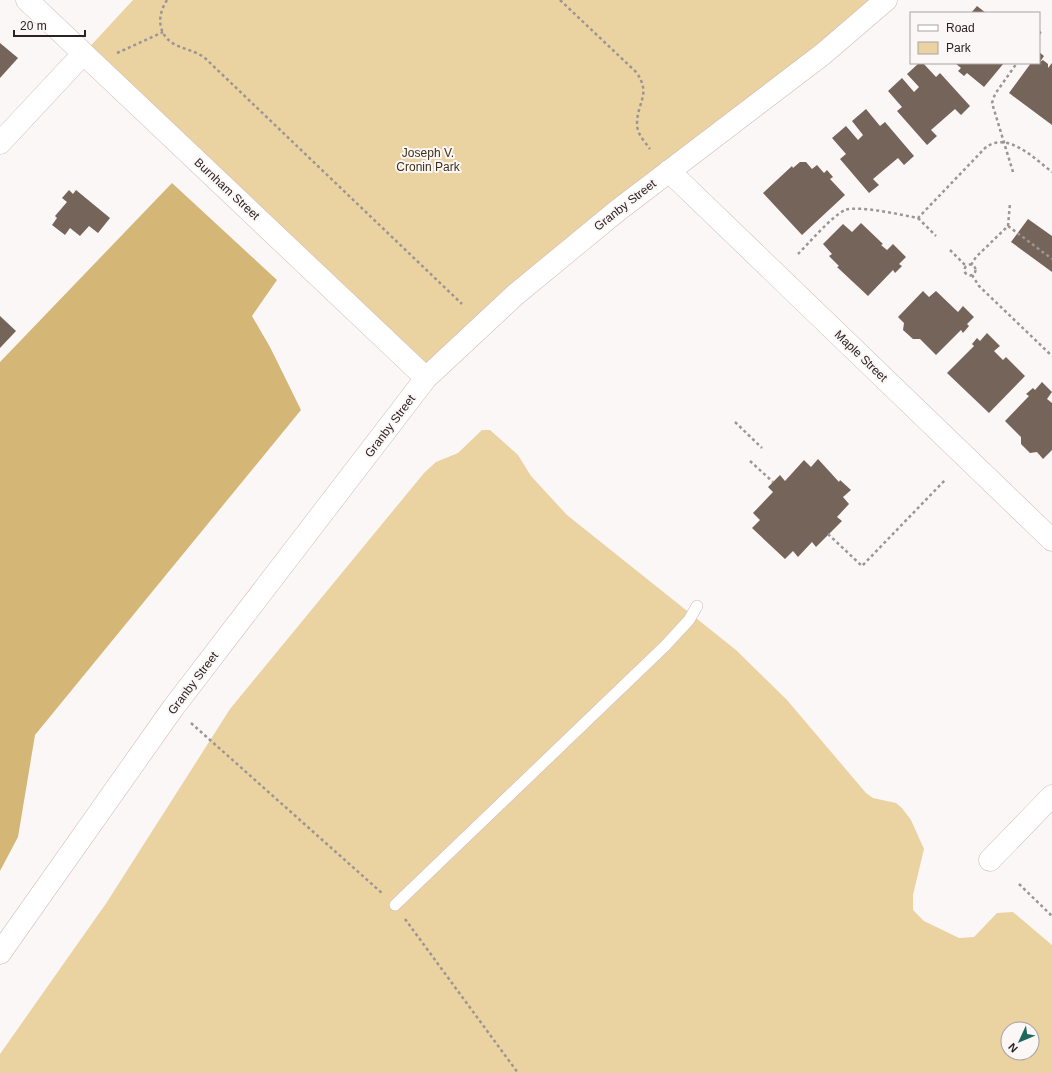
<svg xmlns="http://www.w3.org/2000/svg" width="1052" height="1073" font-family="Helvetica,sans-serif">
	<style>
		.green { fill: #ead2a1; fill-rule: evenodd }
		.forest { fill: #d4b677 }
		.building { fill: #756459 }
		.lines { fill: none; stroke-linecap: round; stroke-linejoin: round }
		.lane-casing { stroke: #d1b9b8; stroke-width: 12 }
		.street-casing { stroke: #d1b9b8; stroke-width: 23 }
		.secondary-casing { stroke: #d1b9b8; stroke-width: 23 }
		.path { stroke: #9c9594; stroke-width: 2.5; stroke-dasharray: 3 3; stroke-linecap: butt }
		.lane { stroke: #fff; stroke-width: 11 }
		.street { stroke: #fff; stroke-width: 22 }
		.secondary { stroke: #fff; stroke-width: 22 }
		.labels { text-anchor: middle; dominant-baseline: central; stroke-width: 4; stroke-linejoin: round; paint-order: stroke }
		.park-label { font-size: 12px; fill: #3d3014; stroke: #fcf7f7 }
		.street-label { font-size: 12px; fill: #2b2221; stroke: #fcf7f7 }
	</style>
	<rect width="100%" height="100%" fill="#fcf7f7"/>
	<g class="green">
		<path d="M133,0H886L426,378L83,54Z"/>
		<path d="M482,430H490L518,455L531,476L567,515L736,650L787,700L866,793L873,798L896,803L902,808L911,820L924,849L913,895V910L924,921L959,938L974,937L997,913L1013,912L1052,945V1073H0V1054L107,902L230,709L424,473L436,462L458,453ZM1008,1029H1032V1053H1008Z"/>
	</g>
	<path class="forest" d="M172,183L277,280L252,316L270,347L301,410L35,735L18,837L0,871V362Z"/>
	<g class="building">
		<path d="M977,6L986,13H971Z"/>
		<path d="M0,43L18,58L0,78Z"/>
		<path d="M1039,52L1044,56L1040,62L1043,60L1048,64V68L1052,63V125L1009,93L1031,63H1039Z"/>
		<path d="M919,63H923L936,77L940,73L970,106L961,115L955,109L931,130L937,136L927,145L897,111L902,107L888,91L902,78L914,92L919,87L907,74Z"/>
		<path d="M955,63H1004L984,87L967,73L964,76L958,71L961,68Z"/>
		<path d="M866,109L880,126L885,122L914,156L904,165L898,158L873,179L879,185L869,193L840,159L846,154L832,138L846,126L858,140L863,135L852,121Z"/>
		<path d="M800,162H806L812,169L817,165L824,173L827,170L833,177L830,179L845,195L802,235L763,193L792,166L793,168Z"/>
		<path d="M69,190L73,194L76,190L110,218L98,233L89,226L80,236L70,228L65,235L52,225L57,218L55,216L67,202L62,198Z"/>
		<path d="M1028,219L1052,236V272L1011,242Z"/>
		<path d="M861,223L883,244L881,245L887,250L893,244L906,257L899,264L902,266L895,273L893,270L868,296L837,267L839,266L829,256L832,254L823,244L843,224L852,232Z"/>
		<path d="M923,291L929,297L936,291L958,312L963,306L974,317L967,324L969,326L963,333L961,330L936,355L920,339H913L903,330L904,323L898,317Z"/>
		<path d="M0,316L16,331L0,348Z"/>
		<path d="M987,333L1000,346L994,351L1003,360L1006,357L1025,376L989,413L947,373L974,346L972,344L977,338L980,341Z"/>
		<path d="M1042,382L1052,392L1047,399L1052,403V450L1043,459L1037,452L1030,453L1021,444V437L1005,421L1029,396L1026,394L1033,388L1035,390Z"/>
		<path d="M818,459L839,482L840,480L851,490L843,497L849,504L837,517L842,521L816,547L812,542L798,557L793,551L785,559L752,528L760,520L753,513L773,492L768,487L780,475L785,481L804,460L811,467Z"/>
	</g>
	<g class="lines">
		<g class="lane-casing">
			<path id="lane" d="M395,905L665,646L689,620L697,606"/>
		</g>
		<g class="street-casing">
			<g id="street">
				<path d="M27,0L426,378"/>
				<path d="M0,143L83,54"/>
				<path d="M669,171L1052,540"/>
				<path d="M990,860L1052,796"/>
			</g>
		</g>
		<g class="secondary-casing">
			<path id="secondary" d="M0,953L173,708L426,378L515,295L617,211L823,54L886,0"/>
		</g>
		<g class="path">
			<path d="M167,0C157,15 157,34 174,44C185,50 197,51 206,59L462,304"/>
			<path d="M560,0L636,72C652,94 637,102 637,124C637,134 645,142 650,149"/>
			<path d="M1039,34L1042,30"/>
			<path d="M117,53L163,32"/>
			<path d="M1013,172L992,103L995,94L1017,63"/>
			<path d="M918,218L936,236"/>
			<path d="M1008,226L1010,203"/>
			<path d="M950,250L966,266"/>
			<path d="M798,254C809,243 832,216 845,210C858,205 902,215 918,218L985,148C1007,130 1035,159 1052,172"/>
			<circle cx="970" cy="270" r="5.5"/>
			<path d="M971,265L976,257L1008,226L1052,259"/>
			<path d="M972,275L979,286L1052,356"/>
			<path d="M735,422L762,448"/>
			<path d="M750,461L773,482"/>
			<path d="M828,534L862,566L946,479"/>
			<path d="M191,723L383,894"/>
			<path d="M1019,884L1052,916"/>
			<path d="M405,919L518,1073"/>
		</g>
		<use href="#lane" class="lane"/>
		<use href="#street" class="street"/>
		<use href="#secondary" class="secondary"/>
	</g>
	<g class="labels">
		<g class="park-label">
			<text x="428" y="153">Joseph V.<tspan x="428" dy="14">Cronin Park</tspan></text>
		</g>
		<g class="street-label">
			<text transform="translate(227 189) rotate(43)">Burnham Street</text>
			<text transform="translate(625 205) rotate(-38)">Granby Street</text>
			<text transform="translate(861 356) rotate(44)">Maple Street</text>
			<text transform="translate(390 426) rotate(-53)">Granby Street</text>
			<text transform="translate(193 683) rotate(-53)">Granby Street</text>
		</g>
	</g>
	<rect x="910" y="12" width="130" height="52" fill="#fcf7f7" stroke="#a8a2a1"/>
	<rect x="918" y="25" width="20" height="6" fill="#ffffff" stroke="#a8a2a1"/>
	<text x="946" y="32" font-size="12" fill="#2b2221">Road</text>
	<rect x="918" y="42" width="20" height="12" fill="#ead2a1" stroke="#a8a2a1"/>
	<text x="946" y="52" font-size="12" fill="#2b2221">Park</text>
	<g transform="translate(1020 1041) rotate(226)"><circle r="19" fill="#fcf7f7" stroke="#a8a2a1"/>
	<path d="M0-3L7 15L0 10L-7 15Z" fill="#20685d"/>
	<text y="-6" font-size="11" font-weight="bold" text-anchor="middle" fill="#2b2221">N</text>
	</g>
	<path d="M14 30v6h71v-6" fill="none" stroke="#2b2221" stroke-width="2"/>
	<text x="20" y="30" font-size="12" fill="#2b2221" stroke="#fcf7f7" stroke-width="3" paint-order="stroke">20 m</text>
</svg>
